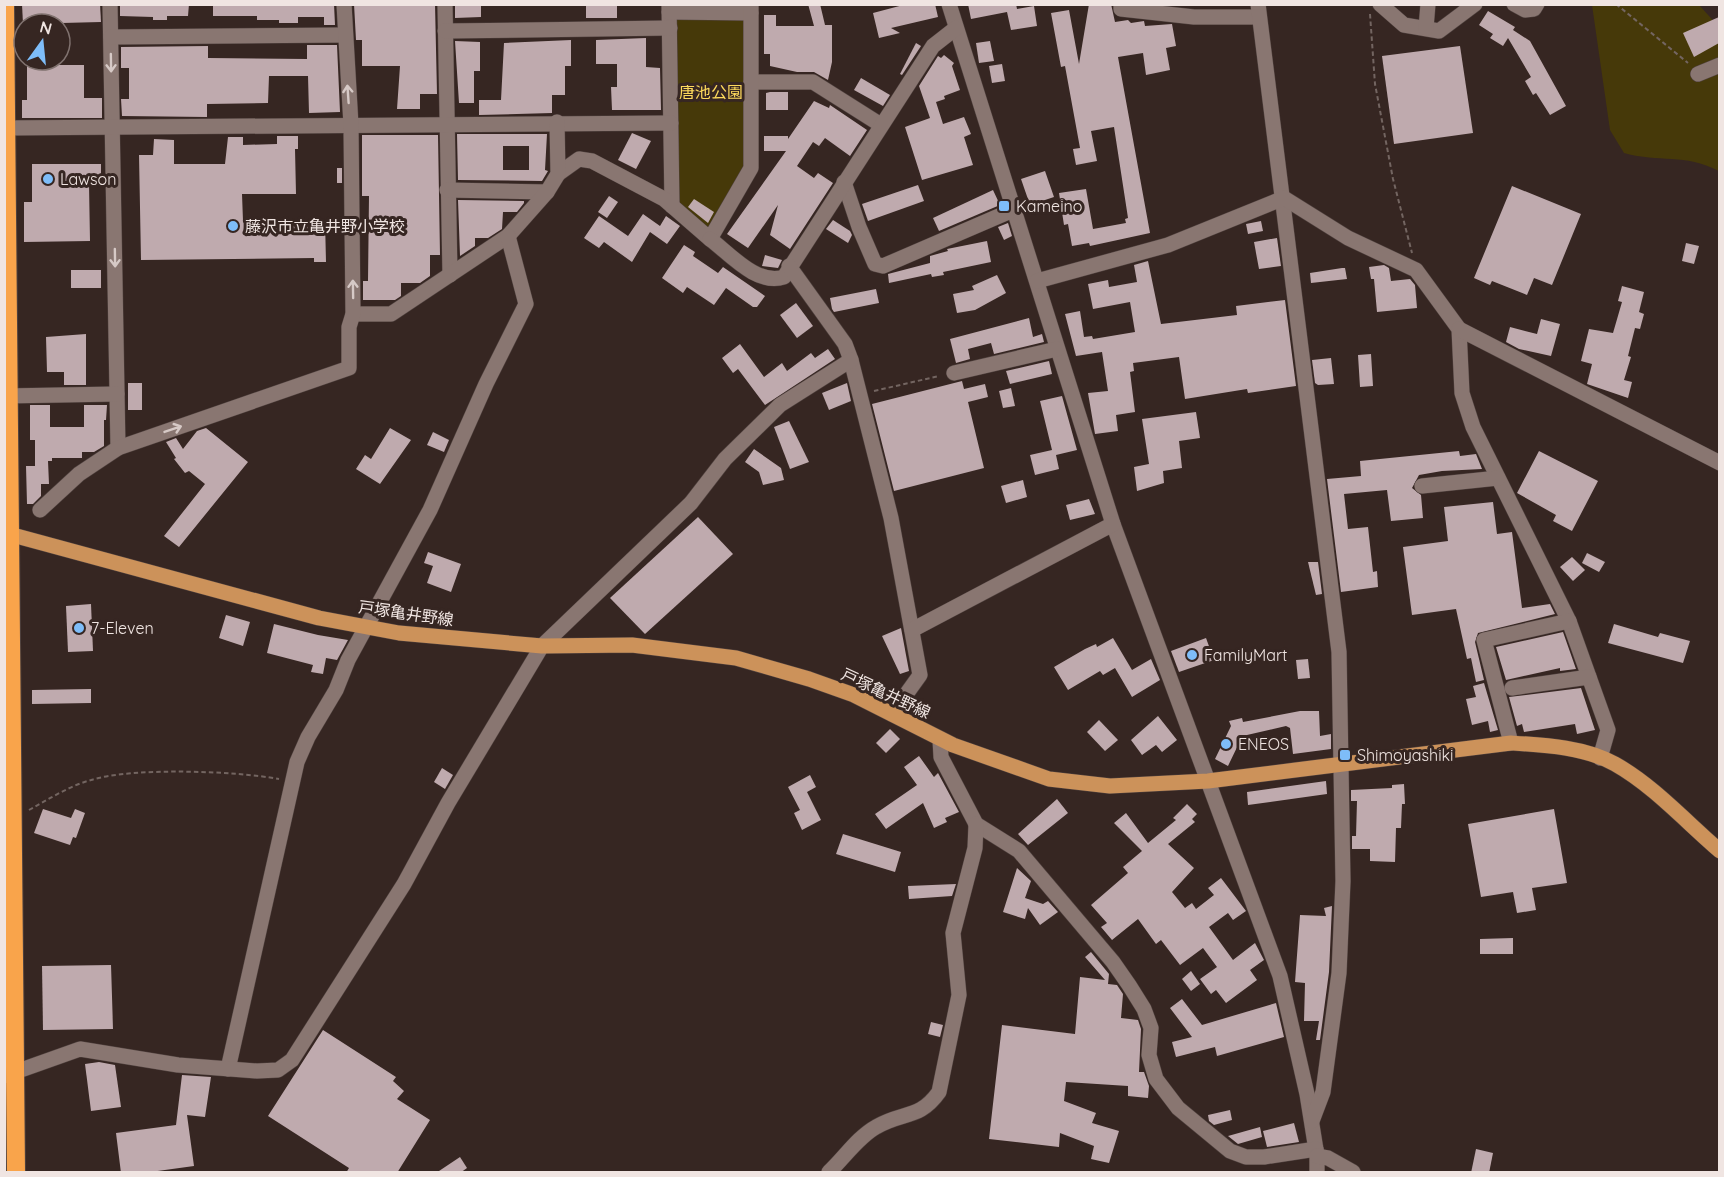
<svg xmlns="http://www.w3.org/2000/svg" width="1724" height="1177" font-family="Quicksand,'Noto Sans JP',sans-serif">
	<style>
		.green { fill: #463909 }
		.building { fill: #bfaaae; fill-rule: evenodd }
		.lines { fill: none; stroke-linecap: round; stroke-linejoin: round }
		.minor-casing { stroke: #50423f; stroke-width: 16 }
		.major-casing { stroke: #50423f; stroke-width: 16 }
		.highway-casing { stroke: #50423f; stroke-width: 20 }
		.path { stroke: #736561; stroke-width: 2; stroke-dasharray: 4.5 3; stroke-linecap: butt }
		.minor { stroke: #897671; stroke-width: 15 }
		.major { stroke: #cc925a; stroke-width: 15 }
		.highway { stroke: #f9a44b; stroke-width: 18 }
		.oneway { stroke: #d6c9c6 }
		.poi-dot { fill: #7ebdf9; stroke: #362622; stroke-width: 2 }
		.labels { text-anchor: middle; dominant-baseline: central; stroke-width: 6; stroke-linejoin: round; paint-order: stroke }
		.park-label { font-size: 16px; fill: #fdd95c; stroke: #362622 }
		.poi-label { font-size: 16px; fill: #f0e5e2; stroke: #362622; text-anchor: start }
		.street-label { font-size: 16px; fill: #f0e5e2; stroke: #362622 }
	</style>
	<rect width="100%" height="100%" fill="#362622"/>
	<g class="green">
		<path d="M1592,5H1699L1719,27V171C1684,153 1660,163 1624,153L1610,130Z"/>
		<path d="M675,17H746L745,167L709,230L677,203Z"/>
	</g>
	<g class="building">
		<path d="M22,4H100L101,22L23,24Z"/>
		<path d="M120,4H189L188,16H167V20H153V17L120,16Z"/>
		<path d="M213,4H334L335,25H324V17H298V23H279V20H257V16H213Z"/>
		<path d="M354,4H435L437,94H420V109H397L400,66H362V40H356Z"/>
		<path d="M455,4H481V17L455,18Z"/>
		<rect x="586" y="4" width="31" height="14"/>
		<path d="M808,4H820L825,25H832V62L828,80L814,72H797L770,66V54H764V15H776V26H814Z"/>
		<path d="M907,4H935L938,17L891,28L900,33L879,38L873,13Z"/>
		<path d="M968,4H1016L1017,9L1034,6L1037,26L1011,30L1007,12L971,19Z"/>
		<path d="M1089,4H1111L1115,22L1128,20L1131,23L1144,21L1145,26L1172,24L1176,46L1166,48L1170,70L1146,75L1143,53L1118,57L1150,233L1090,246L1089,243L1072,246L1068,224L1064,225L1059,193L1086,189L1093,229L1126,223L1125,219L1128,218L1114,127L1091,131L1097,161L1076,165L1073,149L1080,148L1065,66L1061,67L1051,13L1069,10L1079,64Z"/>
		<path d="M1488,11L1515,27L1513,30L1530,41L1566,106L1550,115L1536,93L1533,95L1525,81L1531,77L1508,38L1503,46L1490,38L1493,34L1479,25Z"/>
		<path d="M1719,17V43L1694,57L1683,33Z"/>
		<path d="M646,38V67L660,68L661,110H612L611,87H617V64H596V40Z"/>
		<path d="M571,40V66H565V95H552V113L479,115V100H501L504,43Z"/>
		<path d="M455,41L480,42V71H474V103H459Z"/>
		<path d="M990,41L994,61L979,63L976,43Z"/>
		<path d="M916,43L921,46L902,75L900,74Z"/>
		<path d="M307,45H337L340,112L309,113L308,76H269L268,103L207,104V117L122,116L121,99H129V68H121V47L208,46V58L307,59Z"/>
		<path d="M1460,46L1473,133L1394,144L1382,56Z"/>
		<path d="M944,55L954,63L952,66L960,90L944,96L945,99L936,102L943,124L964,117L971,134L964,137L973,165L922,180L905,127L930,118L919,86L938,56L941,58Z"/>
		<path d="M1002,64L1005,81L992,83L989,66Z"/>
		<path d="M27,65H84V98H102V118H22V100H27Z"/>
		<path d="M861,78L890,95L883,106L854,90Z"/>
		<path d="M770,92H788V110H766V93Z"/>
		<path d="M814,101L829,108L830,105L867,130L850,156L825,138L819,146L813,142L797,166L814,178L818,173L833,183L790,249L770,235L778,205L748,248L727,234L786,151H764V136H788V139Z"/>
		<path d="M632,133L651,141L636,169L618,160Z"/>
		<path d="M457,134H547L545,170L548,171L542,181L458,180ZM503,146H529V170H503Z"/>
		<path d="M362,135H438L440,255H430V276L420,283H401V296L395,300H363V281H368L369,196H362Z"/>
		<path d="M277,136H298V149H295L296,194H242L243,221L325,220L326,262H314V258L141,260L139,155H153L154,139L174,140V164H225L228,137H243V145L277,144Z"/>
		<path d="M32,164H101V184H89L90,241L24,242V202H32Z"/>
		<rect x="337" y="168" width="5" height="15"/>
		<path d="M1045,171L1054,197L1030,205L1021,179Z"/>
		<path d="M918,185L924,201L868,221L862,204Z"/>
		<path d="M1512,186L1581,214L1552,285L1534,278L1527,295L1492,281L1490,285L1474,278Z"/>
		<path d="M993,190L1000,205L939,231L933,218Z"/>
		<path d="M609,196L618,202L607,218L598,212Z"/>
		<path d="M694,199L714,212L708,223L688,207Z"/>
		<path d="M458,200L524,201V203L517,212H503L502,229L488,238H475V246L460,256Z"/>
		<path d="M643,214L660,226L666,216L680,226L667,244L650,232L632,262L604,242L599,248L584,238L599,216L628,236Z"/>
		<path d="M833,220L850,231L852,235L848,243L826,229Z"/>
		<path d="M1261,221L1263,231L1248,234L1246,224Z"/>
		<path d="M1008,223L1012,236L1004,240L998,227Z"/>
		<path d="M1277,238L1281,266L1259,269L1254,242Z"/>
		<path d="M987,241L991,262L943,272L944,275L932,277L931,274L889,283L888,274L930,263V256L948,251L947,249Z"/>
		<path d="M1686,243L1699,246L1694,264L1682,261Z"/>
		<path d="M684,245L695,252L693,256L718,273L723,267L765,296L757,307H753L726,288L714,305L687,287L683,293L662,278Z"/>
		<path d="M765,255L782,260L778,268L762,266Z"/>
		<path d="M1148,261L1161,324L1237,315L1236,306L1285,300L1296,386L1248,393L1247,389L1185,399L1179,357L1133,363L1134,371L1130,372L1135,412L1116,415L1118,431L1095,434L1088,393L1108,391L1102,352L1076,356L1065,314L1080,311L1084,337L1092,336L1093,339L1135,332L1130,302L1093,309L1088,284L1108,280L1109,287L1137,282L1134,265Z"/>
		<path d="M1384,265L1389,268L1391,281L1410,279L1415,285L1417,308L1377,312L1374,279H1371L1369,267Z"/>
		<path d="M1342,268H1345L1347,279L1311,283L1310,273Z"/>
		<rect x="71" y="270" width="30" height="18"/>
		<path d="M997,275L1006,293L975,310L957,313L953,294L974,290L972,286Z"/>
		<path d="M1622,286L1644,292L1639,312L1644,314L1640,329L1635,328L1628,356L1631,357L1624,380L1632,382L1628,398L1587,384L1592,364L1581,361L1589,329L1613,333L1622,302L1618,301Z"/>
		<path d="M876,289L879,303L834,312L832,309L830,298Z"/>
		<path d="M796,303L813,326L797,338L780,315Z"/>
		<path d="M1029,318L1033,337L1042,334L1044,342L994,354L991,343L968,349L970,359L956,363L950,339Z"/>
		<path d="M1541,319L1560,324L1551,356L1519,349L1506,342L1510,327L1537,334Z"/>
		<path d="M86,334V385H64V372H47L46,337Z"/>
		<path d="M740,344L764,377L782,363L787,371L811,353L815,358L828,349L835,359L765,405L738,369L733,373L722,358Z"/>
		<path d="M1371,354L1373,386L1360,387L1358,355Z"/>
		<path d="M1331,358L1334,384L1318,385L1315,383L1312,360Z"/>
		<path d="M1049,361L1052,374L1010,384L1006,371Z"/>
		<path d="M962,381L964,389L985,384L988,397L968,402L984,468L894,491L872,404Z"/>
		<rect x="128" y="383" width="14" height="27"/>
		<path d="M847,383L851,401L829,410L822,393Z"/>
		<path d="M1011,388L1015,406L1003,408L999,391Z"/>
		<path d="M1062,396L1077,450L1056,455L1059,469L1035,475L1030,455L1052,450L1040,401Z"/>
		<path d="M30,405H50V427H84V405H107L106,420H104V446L94,452H82V458H52V461H48L49,484H41V496L33,504H27L26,466H35V440H30Z"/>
		<path d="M1196,412L1200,438L1179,441L1182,468L1163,471L1164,483L1137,491L1134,467L1149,464L1142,419Z"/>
		<path d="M789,421L809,462L790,469L774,427Z"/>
		<path d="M206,428L248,462L179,547L164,536L205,484L189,471L185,473L174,459L176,458L166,442L176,438L183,449L197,431Z"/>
		<path d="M390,428L411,440L380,484L356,469L365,455L371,459Z"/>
		<path d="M433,432L449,440L444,452L427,445Z"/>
		<path d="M754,449L781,468L784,480L763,485L759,472L745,462Z"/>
		<path d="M1459,451L1460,456L1476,454L1482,469L1442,471L1419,475L1412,488L1421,495L1423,518L1391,521L1387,490L1344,494L1348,529L1368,527L1373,572L1377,571L1378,587L1341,592L1327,479L1361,476L1360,461Z"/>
		<path d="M1539,451L1598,481L1572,531L1553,521L1556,515L1517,493Z"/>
		<path d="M1023,480L1027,497L1006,503L1001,486Z"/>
		<path d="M1089,499L1095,514L1070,520L1066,505Z"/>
		<path d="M1493,502L1497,534L1512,532L1522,608L1550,604L1555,614L1478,633L1475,642L1484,680L1476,682L1471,658L1467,659L1456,609L1412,615L1403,547L1448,541L1444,507Z"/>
		<path d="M698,517L733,554L645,634L610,598Z"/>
		<path d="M428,552L461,564L451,592L427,583L433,566L424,563Z"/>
		<path d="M1587,553L1605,562L1599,572L1582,563Z"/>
		<path d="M1572,557L1585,570L1573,581L1560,567Z"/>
		<path d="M1308,562H1318L1322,594L1316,595Z"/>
		<path d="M91,604L93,651L68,652L66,606Z"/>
		<path d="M226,615L250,622L243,646L219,638Z"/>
		<path d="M274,624L318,635L348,640L337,660L326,658L323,674L311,672L313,665L267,653Z"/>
		<path d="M1614,624L1658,637L1660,633L1690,641L1683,663L1608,643Z"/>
		<path d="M901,628L909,671L900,674L882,636Z"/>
		<path d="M1563,632L1576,669L1560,671V668L1506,680L1496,647Z"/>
		<path d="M1113,638L1132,670L1151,659L1160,680L1132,697L1115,668L1103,675L1100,671L1068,690L1054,667L1085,649L1096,644L1097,647Z"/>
		<path d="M1206,638L1214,660L1179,672L1171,651Z"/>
		<path d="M1308,659L1310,678L1298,679L1296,660Z"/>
		<path d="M1484,683L1498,730L1490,732L1488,721L1472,725L1466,699L1476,697L1473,686Z"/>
		<path d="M1581,688L1595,730L1577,734L1575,724L1524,732L1522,724L1517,726L1509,697Z"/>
		<path d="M91,689V703L32,704V690Z"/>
		<path d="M1300,711H1319L1320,736L1331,734V749L1293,754L1290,728L1286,726L1247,735L1241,739L1228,766L1215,759L1231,726L1229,721L1242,718L1243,722Z"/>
		<path d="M1158,716L1177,740L1162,752L1156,745L1142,755L1131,740Z"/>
		<path d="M1099,720L1118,740L1105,751L1087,732Z"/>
		<path d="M890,729L900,739L886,753L876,743Z"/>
		<path d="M919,756L934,777L938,773L959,812L945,818L947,822L934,828L923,803L886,829L875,814L917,785L904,767Z"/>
		<path d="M442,768L453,775L445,789L434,782Z"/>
		<path d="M810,775L816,787L807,792L821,820L802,830L794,813L800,810L788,787Z"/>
		<path d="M1326,781L1327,794L1248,805L1247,792Z"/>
		<path d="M1404,784L1405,804H1402L1401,828H1396L1395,862L1370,861V849H1352V836H1356L1357,801H1351V790L1392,788V785Z"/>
		<path d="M1057,799L1068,813L1028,845L1018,834Z"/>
		<path d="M1187,804L1197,814L1192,819L1195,822L1168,844L1194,868L1172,892L1185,908L1192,903L1196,909L1214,895L1208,888L1221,878L1246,911L1233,920L1228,913L1209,927L1233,960L1255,943L1264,960L1250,970L1257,980L1226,1003L1216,990L1211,994L1200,979L1217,967L1203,948L1180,965L1161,940L1156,944L1138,919L1112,940L1101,927L1107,923L1091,905L1128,873L1123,867L1142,851L1114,823L1126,813L1148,843L1176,820L1173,818Z"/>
		<path d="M43,809L71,818L75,809L85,813L76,838L73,837L70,845L34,833Z"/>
		<path d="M1554,809L1567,883L1532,888L1536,910L1517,913L1513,892L1481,897L1468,824Z"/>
		<path d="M843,834L901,852L895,872L836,854Z"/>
		<path d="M1017,868L1031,881L1025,898L1043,904L1048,901L1058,912L1040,925L1028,908L1025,919L1003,912Z"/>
		<path d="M956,884L952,896L909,899L908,886Z"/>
		<path d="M1332,906L1329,972L1320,1040H1316L1319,1021H1304L1305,983L1295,982L1300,915L1326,916L1324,908Z"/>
		<path d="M1513,938V954H1480V939Z"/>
		<path d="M1091,952L1109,974L1108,984L1117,985L1123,994L1121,1018L1138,1020L1141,1029L1139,1072H1144L1149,1086L1148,1098L1128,1096V1086L1066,1082L1064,1101L1096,1113L1092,1123L1119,1131L1109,1163L1091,1159L1094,1146L1060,1133L1059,1147L989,1139L1002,1025L1075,1034L1080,977L1105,980L1085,957Z"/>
		<path d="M111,965L113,1029L43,1030L42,966Z"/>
		<path d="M1191,971L1200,984L1191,991L1182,979Z"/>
		<path d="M1182,999L1202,1025L1276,1003L1284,1037L1217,1056L1215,1047L1176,1057L1172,1042L1192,1037L1170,1008Z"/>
		<path d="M931,1022L943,1025L940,1037L928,1034Z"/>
		<path d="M323,1030L396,1077L393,1081L404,1091L397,1099L430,1120L397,1173H346L349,1168L268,1116Z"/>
		<path d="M99,1062L115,1065L121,1107L91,1111L85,1064Z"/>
		<path d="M182,1075L211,1077L205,1117L187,1115L194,1166L143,1173H121L116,1133L176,1125Z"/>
		<path d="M1230,1110L1232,1120L1214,1125L1209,1121L1208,1115Z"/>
		<path d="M1294,1123L1299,1142L1267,1147L1263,1131Z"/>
		<path d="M1260,1127L1262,1137L1238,1144L1228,1136Z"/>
		<path d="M1476,1149L1493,1153L1489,1173H1471Z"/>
		<path d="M460,1157L467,1168L460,1173H436Z"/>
	</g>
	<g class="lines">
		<g class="minor-casing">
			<g id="minor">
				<path d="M110,4L118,448"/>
				<path d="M445,4L450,275"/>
				<path d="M669,4L672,206"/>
				<path d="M949,4L1113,524L1280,976L1307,1094L1317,1156V1172"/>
				<path d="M1121,4V9L1194,17H1259"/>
				<path d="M1258,4L1339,652L1343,881L1339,973L1323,1092L1312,1121"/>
				<path d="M1380,4L1404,25L1439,31L1475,4"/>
				<path d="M1514,4L1525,10L1534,9L1537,4"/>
				<path d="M669,12L751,13"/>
				<path d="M1426,28L1428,4"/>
				<path d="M445,31L670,28"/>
				<path d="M111,37L344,35"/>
				<path d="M1698,74L1720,65"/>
				<path d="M751,82H813L881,125"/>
				<path d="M4,128L671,123"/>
				<path d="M558,174L579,159L592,161L664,199L710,239L751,168V4"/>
				<path d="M844,182L859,227L875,264L883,266L1013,210"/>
				<path d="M447,190L547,192"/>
				<path d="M710,239C730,254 757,286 784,277L933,46L956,28"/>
				<path d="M789,266L845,344L851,360L891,518L920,675L892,714"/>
				<path d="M1037,281L1168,245L1284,198L1348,238L1416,270L1459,329L1462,393L1473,427L1569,621L1608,730L1600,758"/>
				<path d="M353,314H391L508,236L547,192L558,174L557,122"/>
				<path d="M1459,329L1720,463"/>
				<path d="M954,373L1057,349"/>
				<path d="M4,396L117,394"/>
				<path d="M1422,486L1498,478"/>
				<path d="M40,510L79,474L118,448L349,368V327L353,314L351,125L344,4"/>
				<path d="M912,630L1113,524"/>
				<path d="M1512,688L1589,677"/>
				<path d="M940,740L941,757L976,824L1019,851L1113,962L1129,985L1144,1009L1151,1028L1149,1055L1156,1079L1178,1108L1230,1151L1246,1157H1264L1316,1149"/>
				<path d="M1511,743L1484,640L1569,621"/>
				<path d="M228,1069L297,762L308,737L336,690L348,660L430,510L486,384L526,304L508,236"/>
				<path d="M4,1076L80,1049L178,1065L257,1071L278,1070L292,1060L404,884L448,803L542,646L691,503L725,459L780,405L851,360"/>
				<path d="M1317,1156L1328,1158L1353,1172"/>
				<path d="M829,1172C844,1158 858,1137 876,1127C903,1111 919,1120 939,1092L959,995L953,933L975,848L976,824"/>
			</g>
		</g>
		<g class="major-casing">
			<path id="major" d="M9,534L319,618L399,633L542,646L632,645L736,658L809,679L854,695L953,745L1049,779L1110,786L1208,781L1511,743C1545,745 1585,747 1615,764C1654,786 1686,822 1720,851"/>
		</g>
		<g class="highway-casing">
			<path id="highway" d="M5,4L16,1172"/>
		</g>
		<g class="path">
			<path d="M1616,4L1688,63"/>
			<path d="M1370,14L1375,84L1393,179L1412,253"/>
			<path d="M874,391L939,376"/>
			<path d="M29,810C49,799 69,786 91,780C133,767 235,771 279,779"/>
		</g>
		<use href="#minor" class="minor"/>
		<use href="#major" class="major"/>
		<use href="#highway" class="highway"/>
	</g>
	<defs><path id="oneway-shaft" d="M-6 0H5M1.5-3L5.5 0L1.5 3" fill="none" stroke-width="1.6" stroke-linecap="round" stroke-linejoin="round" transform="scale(1.5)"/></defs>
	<g class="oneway">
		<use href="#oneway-shaft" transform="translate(111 63) rotate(89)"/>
		<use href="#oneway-shaft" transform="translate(348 94) rotate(-94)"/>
		<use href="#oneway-shaft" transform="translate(115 258) rotate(89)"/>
		<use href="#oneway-shaft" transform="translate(353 289) rotate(-91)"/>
		<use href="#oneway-shaft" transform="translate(173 429) rotate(-19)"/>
	</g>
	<g class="poi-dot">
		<circle cx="48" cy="179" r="6"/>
		<rect x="998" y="200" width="12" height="12" rx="3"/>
		<circle cx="233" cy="226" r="6"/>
		<circle cx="79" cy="628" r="6"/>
		<circle cx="1192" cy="655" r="6"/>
		<circle cx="1226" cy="744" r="6"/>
		<rect x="1339" y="749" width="12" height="12" rx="3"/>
	</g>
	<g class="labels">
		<g class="park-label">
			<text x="711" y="92">唐池公園</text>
		</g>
		<g class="poi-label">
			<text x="60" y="179">Lawson</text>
			<text x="1016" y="206">Kameino</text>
			<text x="245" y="226">藤沢市立亀井野小学校</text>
			<text x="91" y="628">7-Eleven</text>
			<text x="1204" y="655">FamilyMart</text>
			<text x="1238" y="744">ENEOS</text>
			<text x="1357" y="755">Shimoyashiki</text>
		</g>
		<g class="street-label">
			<text transform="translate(406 613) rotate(8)">戸塚亀井野線</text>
			<text transform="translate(886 693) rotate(25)">戸塚亀井野線</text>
		</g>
	</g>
	<rect width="1724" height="1177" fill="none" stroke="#f0e5e2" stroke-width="12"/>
	<g transform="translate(42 42) rotate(15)"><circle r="28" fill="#362622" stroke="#80726f" stroke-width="1.5"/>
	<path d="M0-4.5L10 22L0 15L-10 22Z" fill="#7ebdf9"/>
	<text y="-9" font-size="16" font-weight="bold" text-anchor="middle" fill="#f0e5e2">N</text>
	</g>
</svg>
